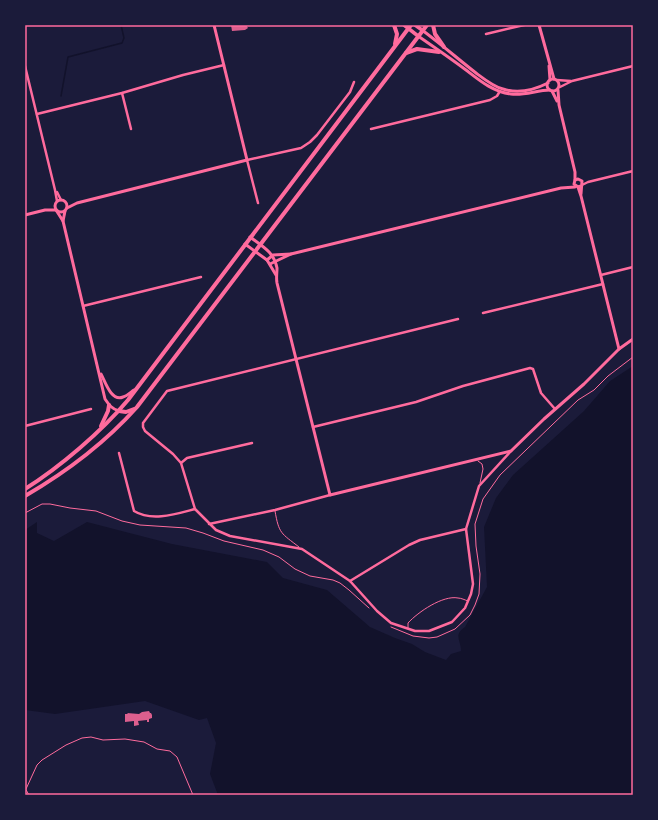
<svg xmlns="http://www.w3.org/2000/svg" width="658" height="820" font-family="Montserrat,sans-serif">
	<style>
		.water { fill: #12122b }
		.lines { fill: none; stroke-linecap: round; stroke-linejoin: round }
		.stream { stroke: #12122b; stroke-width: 1.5 }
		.building { fill: #dd5f8e }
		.path { stroke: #ff6b9d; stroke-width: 1 }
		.service { stroke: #ff6b9d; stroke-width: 1 }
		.minor { stroke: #ff6b9d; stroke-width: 2.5 }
		.tertiary { stroke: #ff6b9d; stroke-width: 3 }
		.secondary { stroke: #ff6b9d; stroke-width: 3.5 }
		.trunk { stroke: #ff6b9d; stroke-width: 4 }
		.neatline { fill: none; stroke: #ff6b9d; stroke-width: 1.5 }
	</style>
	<rect width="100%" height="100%" fill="#1b1b3a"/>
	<path class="water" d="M633,366V795H218L210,774L216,743L207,718L199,720L145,701L55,714L25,710V530L37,522V533L54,541L87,522L172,544L267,562L283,578L327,590L370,627L395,638L412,644L425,652L446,660L451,654L461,651C461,640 453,635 465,627L487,587L484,527L496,498L513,475L584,411L610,381Z"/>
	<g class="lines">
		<path class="stream" d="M61,96L68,57L122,43L124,38L121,25"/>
	</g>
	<g class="building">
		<path d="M231,25H246L248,28L245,30L232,31Z"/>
		<path d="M149,711L150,713H151L152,715V718L149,719V722H147V720L138,721L139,725L134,726V721L125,722V714H128L127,713L139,714L142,712Z"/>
	</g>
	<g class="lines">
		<g class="path">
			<path d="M25,513L42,504H50L70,508L96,511L122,521L140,525L186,528L203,533L224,541L263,550L279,557L295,569L310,576L333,580L340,583L349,590L369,608"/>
			<path d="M391,627L413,636L429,638L437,637L455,629L470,615L475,605L479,594L480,574L476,546L475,524L483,499L500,475L578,400L594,390L608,376L633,357"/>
			<path d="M25,788L29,795"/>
			<path d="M26,789L37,765L42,760L66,745L82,738L91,737L103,740L125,739L144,742L157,749L170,751L177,757L193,795"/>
		</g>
		<g class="service">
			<path d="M478,461L482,464L483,469L480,483"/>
			<path d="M275,511C279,534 281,533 299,547"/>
			<path d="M408,628V623C418,612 443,595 458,598C461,598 465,600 468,601"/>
		</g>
		<g class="minor">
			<path d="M486,34L524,25"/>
			<path d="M25,66L55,190L57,201"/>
			<path d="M557,80L571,81"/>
			<path d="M560,87L572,81L633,66"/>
			<path d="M122,93L131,129"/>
			<path d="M37,114L122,93L183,75L224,65"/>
			<path d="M371,129L490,100L497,96L500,91"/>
			<path d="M582,185L588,182L633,171"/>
			<path d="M57,192L61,200"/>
			<path d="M258,203L247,160L301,148L310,142L317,135L350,92L354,82"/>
			<path d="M601,275L633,267"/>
			<path d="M83,306L201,277"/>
			<path d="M483,313L603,284"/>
			<path d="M458,319L167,391L143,423V427L145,431L173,454L181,463L195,509L216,530L230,536L302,549L350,581L377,611L391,623L415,631H429L452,622L465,608L471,594L473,584L466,529L479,486L511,451"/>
			<path d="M25,426L91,409"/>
			<path d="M313,427L416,402L463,386L530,368L533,369L541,393L555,409"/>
			<path d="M119,453L134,511C152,522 176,514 195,509"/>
			<path d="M181,463L187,458L252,443"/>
			<path d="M209,524L275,510L330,495"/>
			<path d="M350,581L409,545L420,540L466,529"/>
		</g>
		<g class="tertiary">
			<path d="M539,25L554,79"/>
			<path d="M422,30C441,44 458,59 476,73C484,79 494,87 503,89C518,94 534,90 548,83"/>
			<path d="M418,36C434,47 450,58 466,70C479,80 493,92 511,94C524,96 537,90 550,90"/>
			<path d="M549,66L550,80"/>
			<circle cx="553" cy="85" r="6"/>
			<path d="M558,90L559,105L575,172V180"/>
			<path d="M552,91L557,101"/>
			<path d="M578,187L581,196L619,349"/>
			<path d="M581,194L582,181L578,179L575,180L574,184L578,187L581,186"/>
			<circle cx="61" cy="206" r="6"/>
			<path d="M67,208L77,203L247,160L214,25"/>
			<path d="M56,210L63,221L105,399C109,405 112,409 119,411"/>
			<path d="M25,215L45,210H56"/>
			<path d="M63,221L65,211"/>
			<path d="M250,237C262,246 274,252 277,268C277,273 276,278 277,283L330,495L511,451L544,419L584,384L619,349L633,339"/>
			<path d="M245,244L267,260L276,275"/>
			<path d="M267,260L273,255L291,254"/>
			<path d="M270,264L291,254L561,188L575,187"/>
			<path d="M101,374C105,381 111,402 123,397C127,396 131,392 134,390"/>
		</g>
		<g class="secondary">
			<path d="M404,25L418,36"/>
			<path d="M415,25L422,30"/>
		</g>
		<g class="trunk">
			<path d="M394,25L397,34L395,44"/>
			<path d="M433,25L435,34L444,47"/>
			<path d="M406,53L417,49L439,52"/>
			<path d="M119,411L126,412L134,409"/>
			<path d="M101,426L108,411L109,405"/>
			<path d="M25,489C60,467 101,432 128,400L411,25"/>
			<path d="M25,496C68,471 104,444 137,407L427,25"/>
		</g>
	</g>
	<rect width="658" height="820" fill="none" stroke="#1b1b3a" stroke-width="52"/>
	<rect x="26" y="26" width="606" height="768" class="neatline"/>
</svg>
